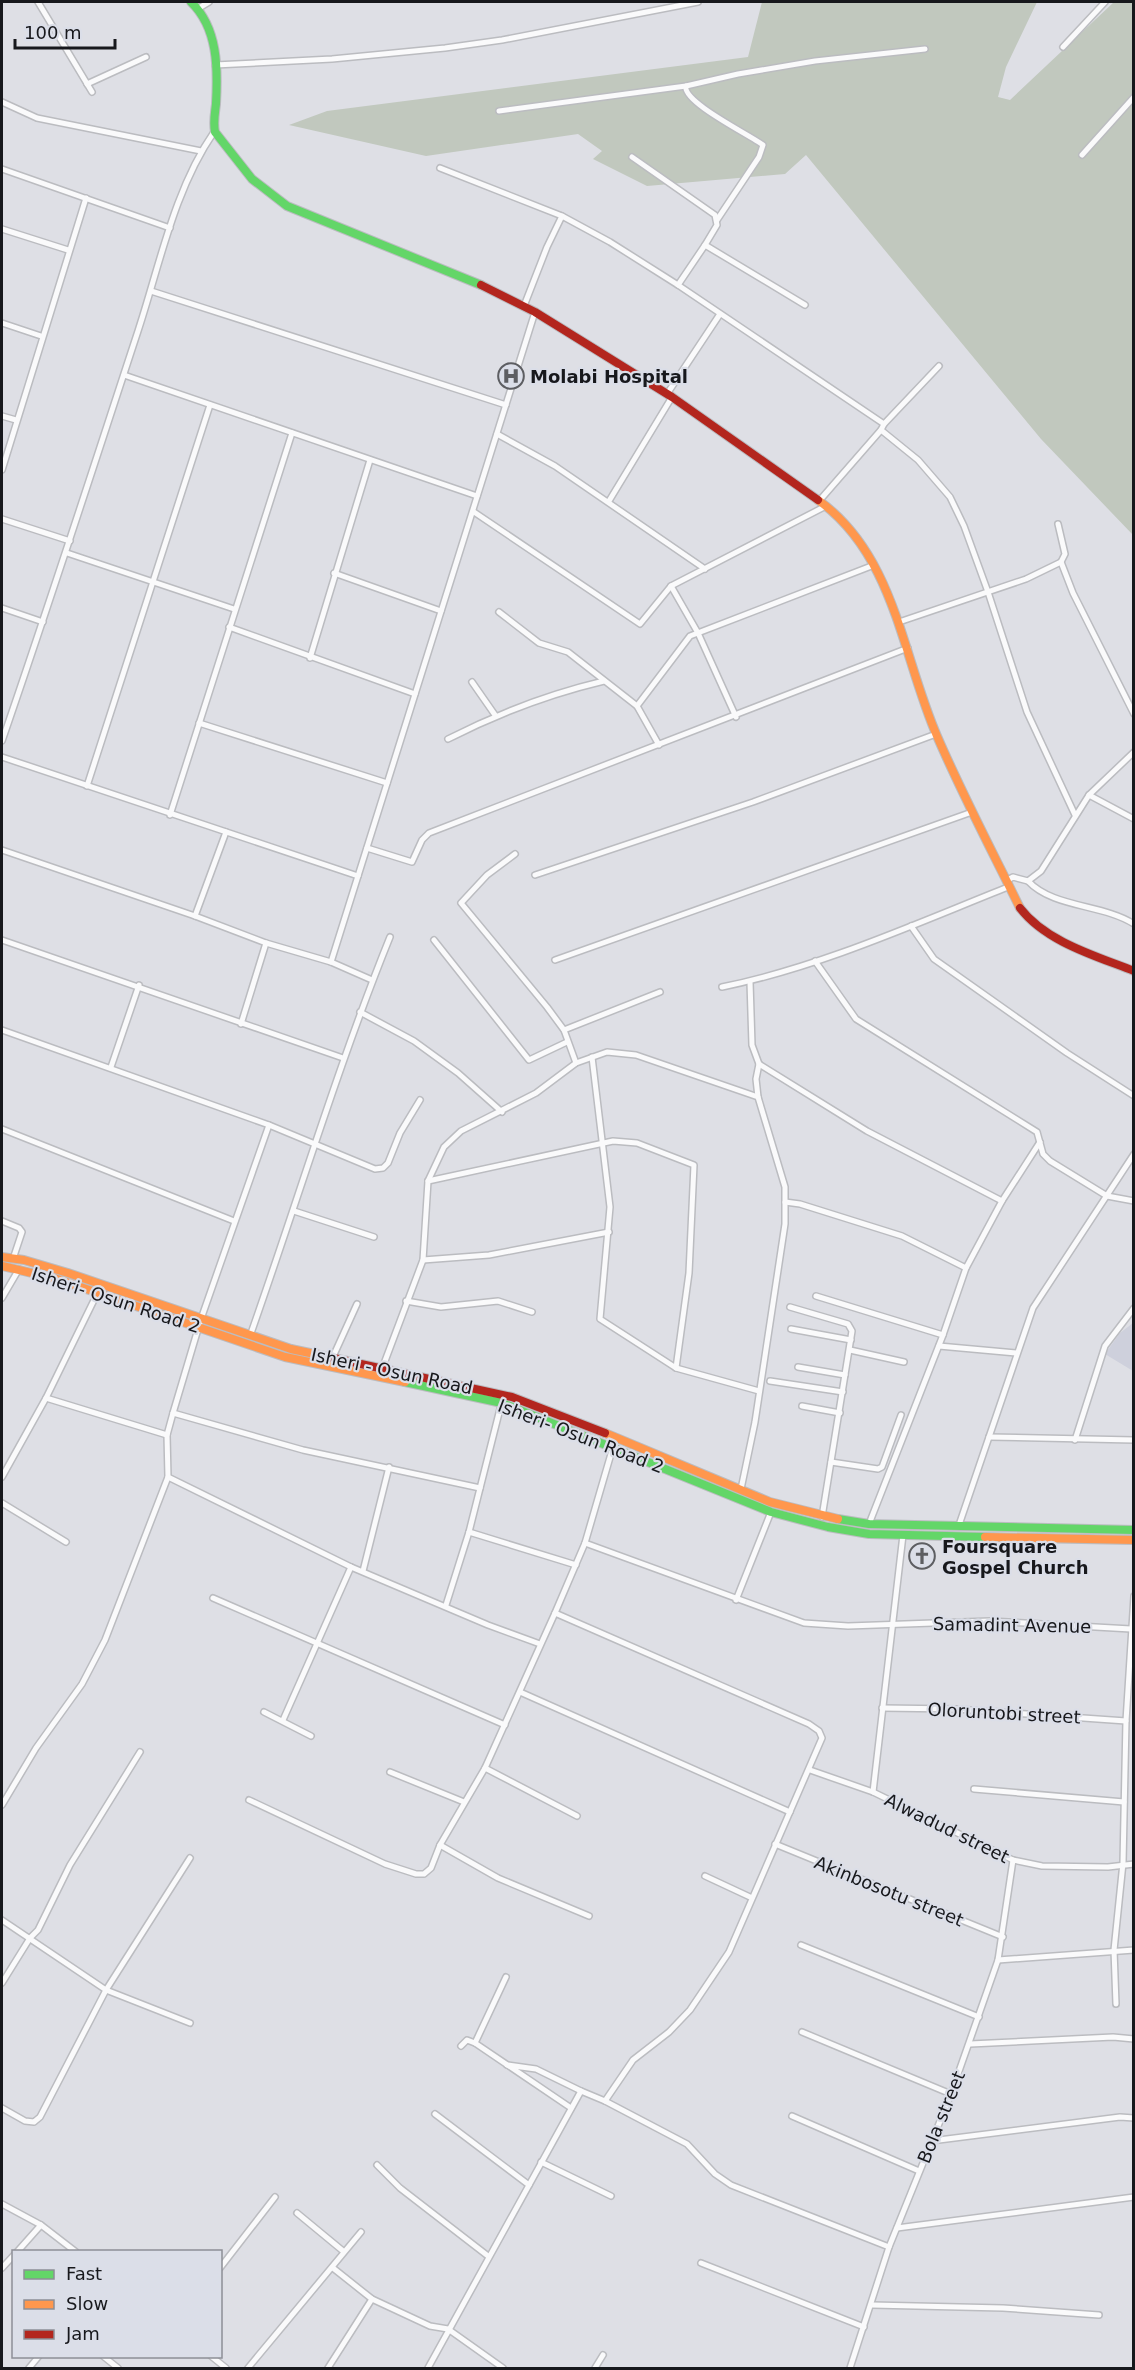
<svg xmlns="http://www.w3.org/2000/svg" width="1135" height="2370" font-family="'DejaVu Sans',sans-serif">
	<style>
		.built { fill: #ced0dc }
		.green { fill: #c1c8be }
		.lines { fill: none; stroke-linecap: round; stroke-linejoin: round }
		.street-casing { stroke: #bbbcc0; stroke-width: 8 }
		.fast-casing { stroke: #bbbcc0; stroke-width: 10 }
		.slow-casing { stroke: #bbbcc0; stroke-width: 10 }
		.jam-casing { stroke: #bbbcc0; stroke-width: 10 }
		.street { stroke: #fafafb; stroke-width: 5 }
		.fast { stroke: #63d668; stroke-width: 8 }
		.slow { stroke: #ff974d; stroke-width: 8 }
		.jam { stroke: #b3261e; stroke-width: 8 }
		.labels { text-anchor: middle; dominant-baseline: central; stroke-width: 4.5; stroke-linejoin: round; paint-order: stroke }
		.poi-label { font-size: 18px; font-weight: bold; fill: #17181c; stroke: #dbdee8; text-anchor: start }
		.street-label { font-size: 18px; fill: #17181c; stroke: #dbdee8 }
	</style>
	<rect width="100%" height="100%" fill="#dedfe5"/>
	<path class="built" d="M1133,1323V1371L1105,1354L1120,1333Z"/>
	<path class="green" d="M762,2H1037L1006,67L998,97L1010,100L1114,2H1133V535L1041,439L806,155L785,174L647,186L593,159L602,151L578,134L426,156L289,125L327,111L748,57Z"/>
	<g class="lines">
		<g class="street-casing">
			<g id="street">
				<path d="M38,2L92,92"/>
				<path d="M199,8L209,2"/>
				<path d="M1063,47L1105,2"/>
				<path d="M215,65L332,59L445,48L502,40L698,2"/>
				<path d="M87,84L146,57"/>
				<path d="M2,102L37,118L201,151"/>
				<path d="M499,111L686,86"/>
				<path d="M1082,155L1134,97"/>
				<path d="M632,157L715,215L717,225L705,245"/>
				<path d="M440,168L562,216L610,242L678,285L884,424L881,430L918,460L950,497L964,526L988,592L1027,712L1075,815"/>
				<path d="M2,169L170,228"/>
				<path d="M717,220L759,157L763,145C750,135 682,102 686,86L738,74L815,61L925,49"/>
				<path d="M2,229L68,250"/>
				<path d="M678,285L705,245L805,305"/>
				<path d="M151,291L506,405"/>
				<path d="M524,306L547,247L562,216"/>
				<path d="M2,323L41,336"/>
				<path d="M124,375L477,496"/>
				<path d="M667,394L720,314"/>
				<path d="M2,416L16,420"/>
				<path d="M884,424L939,366"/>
				<path d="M497,434L555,466L705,569"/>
				<path d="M2,470L86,198"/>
				<path d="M820,500L881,430"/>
				<path d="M609,501L672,397"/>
				<path d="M474,512L640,624L671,586L826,506"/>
				<path d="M2,519L70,541"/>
				<path d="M1058,524L1065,554L1061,562L1073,593L1134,714"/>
				<path d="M67,553L234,609"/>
				<path d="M334,573L441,611"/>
				<path d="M671,586L698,633L736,717"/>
				<path d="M2,608L43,622"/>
				<path d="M499,612L539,643L568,652L637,706L659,745"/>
				<path d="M899,622L1026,579L1061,562"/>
				<path d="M229,627L415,694"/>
				<path d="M310,658L370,460"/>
				<path d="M472,682L495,715"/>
				<path d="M637,706L690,636L874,565"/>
				<path d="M199,723L387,783"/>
				<path d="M448,739C499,713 549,694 604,681"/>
				<path d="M2,741C49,605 93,468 138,331C160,264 174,190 214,132"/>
				<path d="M2,757L358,876"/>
				<path d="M87,786L210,405"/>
				<path d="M1089,795L1134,819"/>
				<path d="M170,815L292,433"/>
				<path d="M367,848L412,862L422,840L429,833L908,648"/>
				<path d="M2,850L195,916L266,943L331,962L372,980"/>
				<path d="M515,854L487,875L461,903L547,1007L564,1030L576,1063"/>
				<path d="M535,875L753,802L936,734"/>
				<path d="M1006,881L1013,877L1028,881L1041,871L1089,795L1134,752"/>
				<path d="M1028,881C1053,908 1103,904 1134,924"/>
				<path d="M195,916L226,832"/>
				<path d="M911,926L934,959L1067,1053L1134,1096"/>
				<path d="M2,940L343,1058"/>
				<path d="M434,940L529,1060L567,1042"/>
				<path d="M555,960L972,812"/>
				<path d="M815,961L856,1019L1037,1132L1043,1154L1050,1161L1107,1196L1134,1201"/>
				<path d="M331,962L535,312"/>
				<path d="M750,982L752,1045L759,1064L867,1131L1002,1201"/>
				<path d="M722,987C820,967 915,924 1008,887"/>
				<path d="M360,1012L414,1041L458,1073L502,1112"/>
				<path d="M241,1024L266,943"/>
				<path d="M2,1030L269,1125L375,1169L383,1168L388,1163L400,1133L420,1100"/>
				<path d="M564,1030L660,992"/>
				<path d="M592,1057L610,1207L600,1319L676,1368L759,1391"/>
				<path d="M111,1067L139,985"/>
				<path d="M758,1097L756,1079L759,1064"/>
				<path d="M269,1125L201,1319L173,1413L167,1435L168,1477L351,1567L488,1625L540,1644"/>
				<path d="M2,1129L234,1221"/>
				<path d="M428,1181L613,1141L637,1143L694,1165L689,1273L676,1368"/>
				<path d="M785,1202L800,1204L902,1236L966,1268"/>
				<path d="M294,1211L374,1237"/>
				<path d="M2,1221L19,1228L22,1232L13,1259"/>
				<path d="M423,1260L489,1255L609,1232"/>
				<path d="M816,1296L943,1335"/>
				<path d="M2,1298L19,1269"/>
				<path d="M406,1301L441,1307L498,1301L532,1312"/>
				<path d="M790,1307L848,1324L852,1331L822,1517"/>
				<path d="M791,1329L851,1340"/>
				<path d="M250,1336C297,1203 337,1068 390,937"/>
				<path d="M939,1346L1016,1353"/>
				<path d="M850,1350L904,1362"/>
				<path d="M332,1359L357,1304"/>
				<path d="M798,1367L845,1375"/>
				<path d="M382,1369L423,1260L428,1181L444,1147L461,1131L536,1093L576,1063L607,1052L636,1055L758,1097L785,1187V1224L755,1422L741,1489"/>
				<path d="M770,1381L843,1392"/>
				<path d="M46,1398L167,1435"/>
				<path d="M802,1406L840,1413"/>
				<path d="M173,1413L303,1450L480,1488"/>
				<path d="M989,1437L1134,1440"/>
				<path d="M1075,1440L1105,1346L1134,1308"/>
				<path d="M831,1462L878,1469L882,1467L901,1415"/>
				<path d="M2,1477L46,1398L97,1294"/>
				<path d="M2,1503L66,1542"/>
				<path d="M869,1524L943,1335L966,1268L1002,1201L1040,1142"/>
				<path d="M959,1525L1033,1308L1134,1154"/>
				<path d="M469,1532L576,1565"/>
				<path d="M585,1543L804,1623L848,1626L990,1621L1131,1629"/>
				<path d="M363,1571L389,1467"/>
				<path d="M213,1598L505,1725"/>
				<path d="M736,1600L771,1512"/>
				<path d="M446,1605L469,1532L502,1401"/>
				<path d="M520,1692L790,1812"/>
				<path d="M882,1708L956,1709L1126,1721"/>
				<path d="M264,1712L311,1736"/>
				<path d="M283,1720L351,1567"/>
				<path d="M485,1768L577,1816"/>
				<path d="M810,1770L873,1792L1013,1860L1042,1866L1108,1867L1134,1864"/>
				<path d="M390,1772L464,1802"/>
				<path d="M974,1789L1124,1802"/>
				<path d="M873,1792L903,1535"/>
				<path d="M249,1800L385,1864L416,1874H424L431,1868L440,1845L485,1768L555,1613L585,1543L613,1447"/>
				<path d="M2,1805L36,1748L82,1684L105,1640L168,1477"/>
				<path d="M775,1844L1003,1937"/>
				<path d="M440,1845L498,1878L589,1916"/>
				<path d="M705,1876L750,1897"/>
				<path d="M2,1920L106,1990L190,2023"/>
				<path d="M801,1945L979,2017"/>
				<path d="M998,1960L1134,1950"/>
				<path d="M2,1983L30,1938L38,1930L70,1865L140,1752"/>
				<path d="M1116,2004L1114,1950L1123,1863L1126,1721L1134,1596"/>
				<path d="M802,2032L951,2094"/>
				<path d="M475,2043L506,1977"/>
				<path d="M970,2044L1113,2037L1134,2039"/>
				<path d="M461,2046L467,2040L475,2043L571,2108"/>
				<path d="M507,2065L536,2069L581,2091"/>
				<path d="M605,2101L687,2144L715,2174L731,2185L889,2247"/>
				<path d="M2,2108L25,2121L34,2122L40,2117L106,1990L190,1858"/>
				<path d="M435,2114L529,2185"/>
				<path d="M792,2116L919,2171"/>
				<path d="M931,2141L1120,2117L1134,2118"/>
				<path d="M541,2162L611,2196"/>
				<path d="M377,2165L400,2188L488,2256"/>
				<path d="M2,2204L41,2225L76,2252"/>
				<path d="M297,2213L343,2251"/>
				<path d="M897,2228L1134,2197"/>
				<path d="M17,2252L41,2225"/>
				<path d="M701,2263L864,2327"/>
				<path d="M2,2268L14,2255"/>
				<path d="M220,2268L275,2197"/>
				<path d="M333,2268L372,2299L430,2326L448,2329L503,2368"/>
				<path d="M872,2305L1003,2308L1099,2315"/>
				<path d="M103,2356L118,2368"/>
				<path d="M211,2356L226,2368"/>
				<path d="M29,2368L39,2356"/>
				<path d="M248,2368L361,2232"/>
				<path d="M328,2368L372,2299"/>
				<path d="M428,2368L581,2091L605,2101L633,2060L669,2032L690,2010L729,1952L822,1738L819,1731L809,1724L555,1613"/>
				<path d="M595,2368L603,2355"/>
				<path d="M850,2368L889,2247L951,2094L998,1960L1013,1860"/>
			</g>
		</g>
		<g class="fast-casing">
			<g id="fast">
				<path d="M191,2C218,28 218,68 216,104C215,113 213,122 215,132L252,179L287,206L481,285"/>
				<path d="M405,1382L502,1403L771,1512L828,1527L869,1534L985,1537"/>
				<path d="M838,1519L869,1524L1134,1530"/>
			</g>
		</g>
		<g class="slow-casing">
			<g id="slow">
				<path d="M818,500C895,555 902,656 937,736C962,794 992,851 1020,908"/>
				<path d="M2,1257L24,1260L68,1273L291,1349L329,1357"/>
				<path d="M2,1266L57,1279L285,1357L405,1382"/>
				<path d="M605,1433L770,1502L838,1519"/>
				<path d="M985,1537L1134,1540"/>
			</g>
		</g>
		<g class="jam-casing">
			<g id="jam">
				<path d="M481,285L535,312L672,397L818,500"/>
				<path d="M1020,908C1046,942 1096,956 1134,971"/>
				<path d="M329,1357L512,1397L605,1433"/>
			</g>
		</g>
		<use href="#street" class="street"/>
		<use href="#fast" class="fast"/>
		<use href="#slow" class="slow"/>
		<use href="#jam" class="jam"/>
	</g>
	<defs>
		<g id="hospital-ring" transform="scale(1.35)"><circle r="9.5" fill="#dbdee8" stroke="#5d5e62" stroke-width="1.5"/><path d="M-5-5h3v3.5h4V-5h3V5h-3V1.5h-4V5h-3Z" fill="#5d5e62"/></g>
		<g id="church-ring" transform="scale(1.35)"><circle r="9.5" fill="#dbdee8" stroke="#5d5e62" stroke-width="1.5"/><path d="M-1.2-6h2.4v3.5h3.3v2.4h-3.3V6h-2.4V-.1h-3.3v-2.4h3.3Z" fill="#5d5e62"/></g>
	</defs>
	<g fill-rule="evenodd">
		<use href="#hospital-ring" x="511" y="376"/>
		<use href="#church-ring" x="922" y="1556"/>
	</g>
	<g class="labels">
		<g class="poi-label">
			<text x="530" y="376">Molabi Hospital</text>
			<text x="942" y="1546">Foursquare<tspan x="942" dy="21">Gospel Church</tspan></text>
		</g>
		<g class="street-label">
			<text transform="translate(116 1300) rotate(18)">Isheri- Osun Road 2</text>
			<text transform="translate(392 1371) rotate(12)">Isheri - Osun Road</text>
			<text transform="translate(581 1436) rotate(21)">Isheri- Osun Road 2</text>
			<text transform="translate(1012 1625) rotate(1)">Samadint Avenue</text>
			<text transform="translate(1004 1713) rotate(3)">Oloruntobi street</text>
			<text transform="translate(947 1828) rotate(26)">Alwadud street</text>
			<text transform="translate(889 1891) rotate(22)">Akinbosotu street</text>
			<text transform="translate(941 2117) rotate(-68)">Bola street</text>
		</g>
	</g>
	<rect width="1135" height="2370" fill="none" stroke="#17181c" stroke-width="6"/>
	<rect x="12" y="2250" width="210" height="108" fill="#dbdee8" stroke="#8d8f96" stroke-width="1.5"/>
	<rect x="24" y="2270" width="30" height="9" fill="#63d668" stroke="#8d8f96" stroke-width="1.5"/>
	<text x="66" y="2280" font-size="18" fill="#17181c">Fast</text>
	<rect x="24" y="2300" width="30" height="9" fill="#ff974d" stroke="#8d8f96" stroke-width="1.5"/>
	<text x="66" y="2310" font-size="18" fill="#17181c">Slow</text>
	<rect x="24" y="2330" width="30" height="9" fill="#b3261e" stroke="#8d8f96" stroke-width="1.5"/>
	<text x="66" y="2340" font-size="18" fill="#17181c">Jam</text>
	<path d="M15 39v9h100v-9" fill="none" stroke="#17181c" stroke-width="3"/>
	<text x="24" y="39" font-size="18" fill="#17181c" stroke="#dbdee8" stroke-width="4.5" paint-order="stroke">100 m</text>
</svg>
